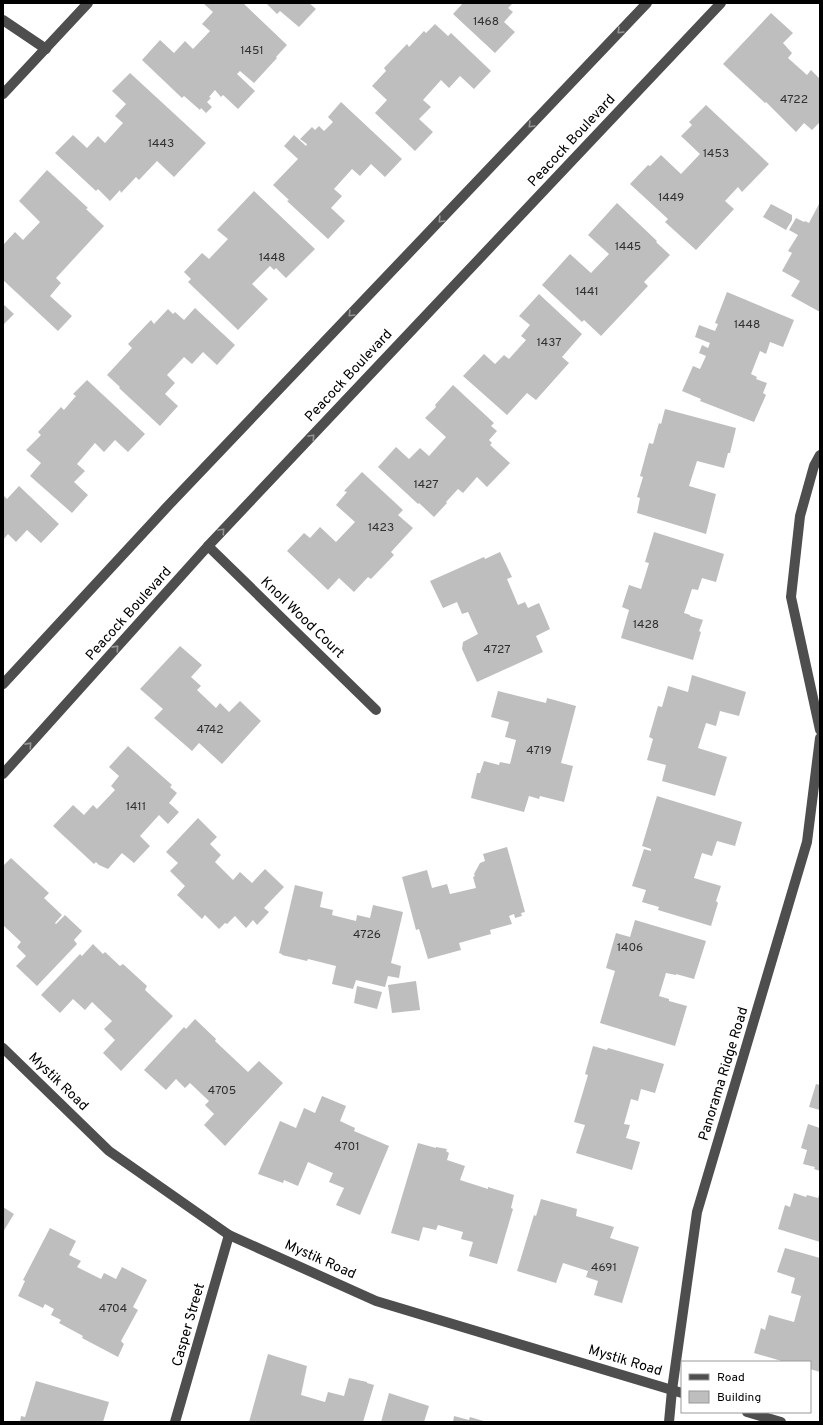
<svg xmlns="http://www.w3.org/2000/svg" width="823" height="1425" font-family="Overpass,sans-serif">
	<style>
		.building { fill: #bebebe }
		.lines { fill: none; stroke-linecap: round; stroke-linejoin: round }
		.minor { stroke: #4e4e4e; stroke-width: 10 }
		.oneway { stroke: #959595 }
		.labels { text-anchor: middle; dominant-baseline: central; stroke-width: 3.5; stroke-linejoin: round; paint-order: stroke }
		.number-label { font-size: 12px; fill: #303030 }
		.street-label { font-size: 14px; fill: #000; stroke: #fff }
	</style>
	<rect width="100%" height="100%" fill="#fff"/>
	<g class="building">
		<path d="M203,3H243L287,45L276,57L277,58L254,83L240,71L237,74L255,91L238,109L223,95L221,97L215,90L209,97L211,98L207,102L212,107L206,113L201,108L200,110L184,96L182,98L142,60L160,40L174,53L185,41L193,49L210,31L202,24L213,12Z"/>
		<path d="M266,3H309L316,9L299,27L280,11L277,14Z"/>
		<path d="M463,3H513L508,8L513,12L504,22L515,32L495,53L453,14Z"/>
		<path d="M771,13L793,33L783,43L792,53L788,58L807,75L811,70L820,79V122L812,130L804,123L796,132L766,102L765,103L723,64Z"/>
		<path d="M435,24L448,36L451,33L491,71L474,89L460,76L449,88L441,80L423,100L431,107L419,119L433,132L415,151L375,113L387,100L372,86L386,71L384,68L407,44L409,47L424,31L426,33Z"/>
		<path d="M130,73L206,143L174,177L157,161L139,180L136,177L121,193L120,190L110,201L98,189L96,191L55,153L73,135L87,148L98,136L105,143L123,123L115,116L126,104L112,91Z"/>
		<path d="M341,102L402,159L385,177L371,164L360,176L352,169L334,189L342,196L331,208L345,221L328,239L287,201L289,200L273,185L298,159L284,146L294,135L306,146L307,144L300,139L312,127L315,130L319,126L324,131L333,122L328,117Z"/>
		<path d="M706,105L769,164L742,192L738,187L725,201L734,209L696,250L665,222L668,219L630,184L648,165L650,166L661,155L681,174L700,154L681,136L692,125L689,122Z"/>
		<path d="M47,170L88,208L86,209L104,226L56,278L61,283L50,296L72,316L58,331L3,280V244H4L15,232L23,240L40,222L19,201Z"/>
		<path d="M254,191L315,249L286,278L276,268L274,270L270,266L252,284L268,299L238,330L188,282L191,279L184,272L202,253L209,259L228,239L217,230Z"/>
		<path d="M617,203L657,241L656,242L670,255L644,282L648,286L601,336L584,320L582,322L542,285L570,254L591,273L609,254L588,235Z"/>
		<path d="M771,204L792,215V220L786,230L763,217Z"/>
		<path d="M819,204L820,205V312L791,296L800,281L782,271L792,253L788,251L798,235L789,230L796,218L804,222L805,221L809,223Z"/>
		<path d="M727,292L794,320L783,347L770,342L766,354L760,351L751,374L757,377L756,379L767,383L763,393L766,395L754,422L700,401L701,399L682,391L693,366L700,369L706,356L699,353L702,345L708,348L710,343L695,337L699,325L715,331L718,324L715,323Z"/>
		<path d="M539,294L582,334L562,357L569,363L536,400L527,393L507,415L463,376L484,354L495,364L504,355L509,359L526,340L521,336L530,325L519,316Z"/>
		<path d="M3,304L14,314L3,325Z"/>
		<path d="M195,308L235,345L217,365L203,352L192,364L184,357L167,375L175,383L165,394L178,406L160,426L119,388L120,387L107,375L132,348L128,344L151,320L154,324L168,309L173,314L175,312L184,320Z"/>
		<path d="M87,380L145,434L128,452L115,440L104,452L95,443L77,464L85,471L74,482L88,495L72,513L30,476L41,463L26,450L41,435L38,432L61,407L64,410L76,396L73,394Z"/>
		<path d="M453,385L494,423L491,426L497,431L489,440L492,443L490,445L510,463L487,487L477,477L463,493L458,489L446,502L447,503L434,517L419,503L418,504L378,467L396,447L409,459L420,448L429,456L446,437L425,418L436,407L435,405Z"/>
		<path d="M665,409L736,428L730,453H728L724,468L697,461L689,486L716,494L706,534L637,513L640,498L637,497L643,477L640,476L649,443L653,444L659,423L661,424Z"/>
		<path d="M362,472L403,510L398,515L413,528L391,552L394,555L371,579L368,577L354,592L339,578L328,590L287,551L304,533L310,538L320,527L336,542L355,522L336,505L347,492L344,491Z"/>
		<path d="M19,486L59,524L41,543L27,530L16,542L8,534L3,540V495L7,499Z"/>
		<path d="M654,532L724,554L716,582L702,578L698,590L692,589L684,613L690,615V616L703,620L699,631L701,632L693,660L621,638L629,610L622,607L629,585L641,589L649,563L645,562Z"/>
		<path d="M500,552L512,577L507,579L518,605L525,602L528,608L539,603L550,629L536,636L543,652L477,682L462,649L463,642L478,634L468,612L462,614L457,602L443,608L430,581L484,557L485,559Z"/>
		<path d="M180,646L202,665L191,677L201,686L197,690L216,708L220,703L229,712L240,701L261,721L222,764L199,743L192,751L154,718L163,709L140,689Z"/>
		<path d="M692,675L746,692L739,716L720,711L716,726L706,723L698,748L727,757L715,796L662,781L666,765L647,760L653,739L649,737L658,706L662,707L668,686L688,692Z"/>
		<path d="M498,691L546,703L547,698L576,706L561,763L573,766L564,802L540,796L539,799L529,796L524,812L471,798L477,773H480L484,761L499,765L500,762L510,764L516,740L505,737L509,722L491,717Z"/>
		<path d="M128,746L172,785L170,787L177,793L169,803L179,812L168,824L159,815L140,836L150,846L134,863L122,853L108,869L99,865L96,862L94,864L53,826L73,805L84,815L93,805L97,809L115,790L111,786L119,776L109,767Z"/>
		<path d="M657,796L742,822L735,846L717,841L712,856L702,853L694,878L721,886L716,901L718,903L711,926L658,910L659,907L642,902L646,890L632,886L644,849L651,851V849L642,846Z"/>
		<path d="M198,818L217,837L210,844L221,855L215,862L233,880L240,872L252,883L265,869L284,887L264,908L269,912L257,925L253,920L246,928L235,916L227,924L225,923L219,929L205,915L202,919L177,895L185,886L170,871L178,863L166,852Z"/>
		<path d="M507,847L525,912L521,913L522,916L515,918L514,914L509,916L512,924L490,930L491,934L459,943L461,950L428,959L419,929L416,930L402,877L427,870L432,888L447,884L450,894L476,888L473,877L475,876L474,874L480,863L485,861L483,854Z"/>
		<path d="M11,858L49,893L44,898L62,915L55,923L56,924L65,915L82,931L74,940L77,944L37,986L16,966L26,956L17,947L21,942L3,925V866Z"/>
		<path d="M295,885L323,892L320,907L333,910L332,915L356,921L357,915L370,918L373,905L403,912L391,963L401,966L399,978L388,976L385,987L356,980L353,989L332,984L336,966L308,959L307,961L282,955V954L279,953Z"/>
		<path d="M635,920L706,941L694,979L676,974V975L666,973L659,996L669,999V1001L687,1006L675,1046L600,1023L615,971L606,968L616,933L630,937Z"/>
		<path d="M93,944L103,954L105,952L120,966L123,964L147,986L145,990L173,1016L121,1071L103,1053L115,1040L104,1029L112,1021L92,1002L85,1010L73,999L60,1013L41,995L80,954L82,956Z"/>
		<path d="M416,981L420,1010L392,1013L388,985Z"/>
		<path d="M357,986L382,992L377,1009L354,1003Z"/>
		<path d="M195,1019L216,1039L215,1041L248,1072L259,1061L283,1083L225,1146L204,1125L214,1114L205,1105L209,1101L190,1083L185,1088L176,1079L166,1090L144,1070L184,1027L186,1029Z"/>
		<path d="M593,1046L607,1050L608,1048L664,1064L655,1093L641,1089L638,1101L631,1099L624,1124L630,1125L626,1138L640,1142L632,1170L576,1153L585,1125L574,1122L588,1075L585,1074Z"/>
		<path d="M816,1084L820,1085V1110L809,1107Z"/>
		<path d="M322,1096L346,1106L340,1121L355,1128L354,1131L389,1146L360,1215L336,1205L344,1188L329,1182L333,1173L308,1162L298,1186L284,1180L283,1183L258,1174L280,1121L296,1128L304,1108L315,1113Z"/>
		<path d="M808,1124L820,1128V1171L814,1169L815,1167L803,1164L807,1150L801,1148Z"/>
		<path d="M418,1143L436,1148V1147L447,1149L446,1151L449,1153L447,1160L465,1166L460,1180L488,1189V1187L514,1195L511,1208L513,1209L497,1264L469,1256L473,1242L461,1239L463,1232L438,1225L436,1230L423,1227L419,1241L391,1233Z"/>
		<path d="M820,1192V1242L778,1229L785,1205L790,1207L794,1193L806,1197L807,1195L818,1198Z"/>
		<path d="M541,1199L577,1209L576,1216L614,1227L610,1238L639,1247L622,1303L594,1295L598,1281L586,1277L588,1271L563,1263L556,1283L517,1271L534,1215L536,1216Z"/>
		<path d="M3,1207L14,1214L3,1232Z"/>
		<path d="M50,1228L76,1241L69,1255L81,1261L77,1267L101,1279L104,1273L116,1279L122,1267L147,1280L133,1307L138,1310L121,1341L124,1344L118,1357L82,1338L83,1336L59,1323L61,1320L51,1315L54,1309L45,1304L43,1308L18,1296L25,1281L23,1280Z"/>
		<path d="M785,1248L820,1258V1372L810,1369V1362H785L754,1353L761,1328L765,1330L769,1315L794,1322L801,1296L791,1293L795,1278L777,1272Z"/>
		<path d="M268,1354L307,1366L301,1395L325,1402L328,1392L344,1396L349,1378L367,1382V1383L374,1385L363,1422H249Z"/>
		<path d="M36,1381L109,1402L103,1422H20L21,1416L25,1417Z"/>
		<path d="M389,1393L429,1406L424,1422H381Z"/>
		<path d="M454,1416L469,1420L470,1417L487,1422H453Z"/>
	</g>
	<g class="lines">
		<g class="minor">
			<path d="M3,20L46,49"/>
			<path d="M3,94L88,3"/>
			<path d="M820,455L814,466L800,516L791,597L820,730"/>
			<path d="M208,546L376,710"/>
			<path d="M3,684L166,508L647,3"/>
			<path d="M3,774L208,546L721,3"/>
			<path d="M3,1048L109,1151L229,1235L376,1301L682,1393"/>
			<path d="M747,1412L781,1422"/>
			<path d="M175,1422L229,1235"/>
			<path d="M669,1422L672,1390L697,1212L807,842L820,738"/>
		</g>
	</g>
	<defs><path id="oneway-chevron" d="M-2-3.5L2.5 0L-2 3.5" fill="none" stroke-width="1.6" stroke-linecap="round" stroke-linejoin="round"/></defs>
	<g class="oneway">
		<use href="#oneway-chevron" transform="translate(620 31) rotate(134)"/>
		<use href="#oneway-chevron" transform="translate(531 125) rotate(134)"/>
		<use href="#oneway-chevron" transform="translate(441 220) rotate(134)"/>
		<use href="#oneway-chevron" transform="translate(351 314) rotate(134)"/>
		<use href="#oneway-chevron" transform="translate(312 437) rotate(-47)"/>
		<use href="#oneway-chevron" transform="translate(222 531) rotate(-47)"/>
		<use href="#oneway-chevron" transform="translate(116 648) rotate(-48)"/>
		<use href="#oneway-chevron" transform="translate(29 745) rotate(-48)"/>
	</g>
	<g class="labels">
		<g class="number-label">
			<text x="486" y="22">1468</text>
			<text x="252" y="51">1451</text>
			<text x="794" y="100">4722</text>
			<text x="161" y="144">1443</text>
			<text x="716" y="154">1453</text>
			<text x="671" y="198">1449</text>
			<text x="628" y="247">1445</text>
			<text x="272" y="258">1448</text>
			<text x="587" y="292">1441</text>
			<text x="747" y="325">1448</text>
			<text x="549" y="343">1437</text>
			<text x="426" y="485">1427</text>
			<text x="381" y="528">1423</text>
			<text x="646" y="625">1428</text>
			<text x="497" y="650">4727</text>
			<text x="210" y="730">4742</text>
			<text x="539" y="751">4719</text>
			<text x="136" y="807">1411</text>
			<text x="367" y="935">4726</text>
			<text x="630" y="948">1406</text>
			<text x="222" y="1091">4705</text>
			<text x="347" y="1147">4701</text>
			<text x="604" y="1268">4691</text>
			<text x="113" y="1309">4704</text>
		</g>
		<g class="street-label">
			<text transform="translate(572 141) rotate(-47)">Peacock Boulevard</text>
			<text transform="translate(349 376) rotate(-47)">Peacock Boulevard</text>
			<text transform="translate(129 614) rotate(-48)">Peacock Boulevard</text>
			<text transform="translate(302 618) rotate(44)">Knoll Wood Court</text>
			<text transform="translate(724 1074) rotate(-73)">Panorama Ridge Road</text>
			<text transform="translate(58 1082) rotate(44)">Mystik Road</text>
			<text transform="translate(320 1260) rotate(24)">Mystik Road</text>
			<text transform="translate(189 1325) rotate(-74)">Casper Street</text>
			<text transform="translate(625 1361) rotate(17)">Mystik Road</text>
		</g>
	</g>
	<rect width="823" height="1425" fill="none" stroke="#000000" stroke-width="8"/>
	<rect x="681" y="1361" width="130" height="52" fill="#ffffff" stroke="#999999"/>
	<rect x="689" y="1374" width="20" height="6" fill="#4e4e4e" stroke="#999999"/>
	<text x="717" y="1381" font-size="12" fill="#000000">Road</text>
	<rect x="689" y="1391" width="20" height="12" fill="#bebebe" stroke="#999999"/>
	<text x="717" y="1401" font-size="12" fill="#000000">Building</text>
</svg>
